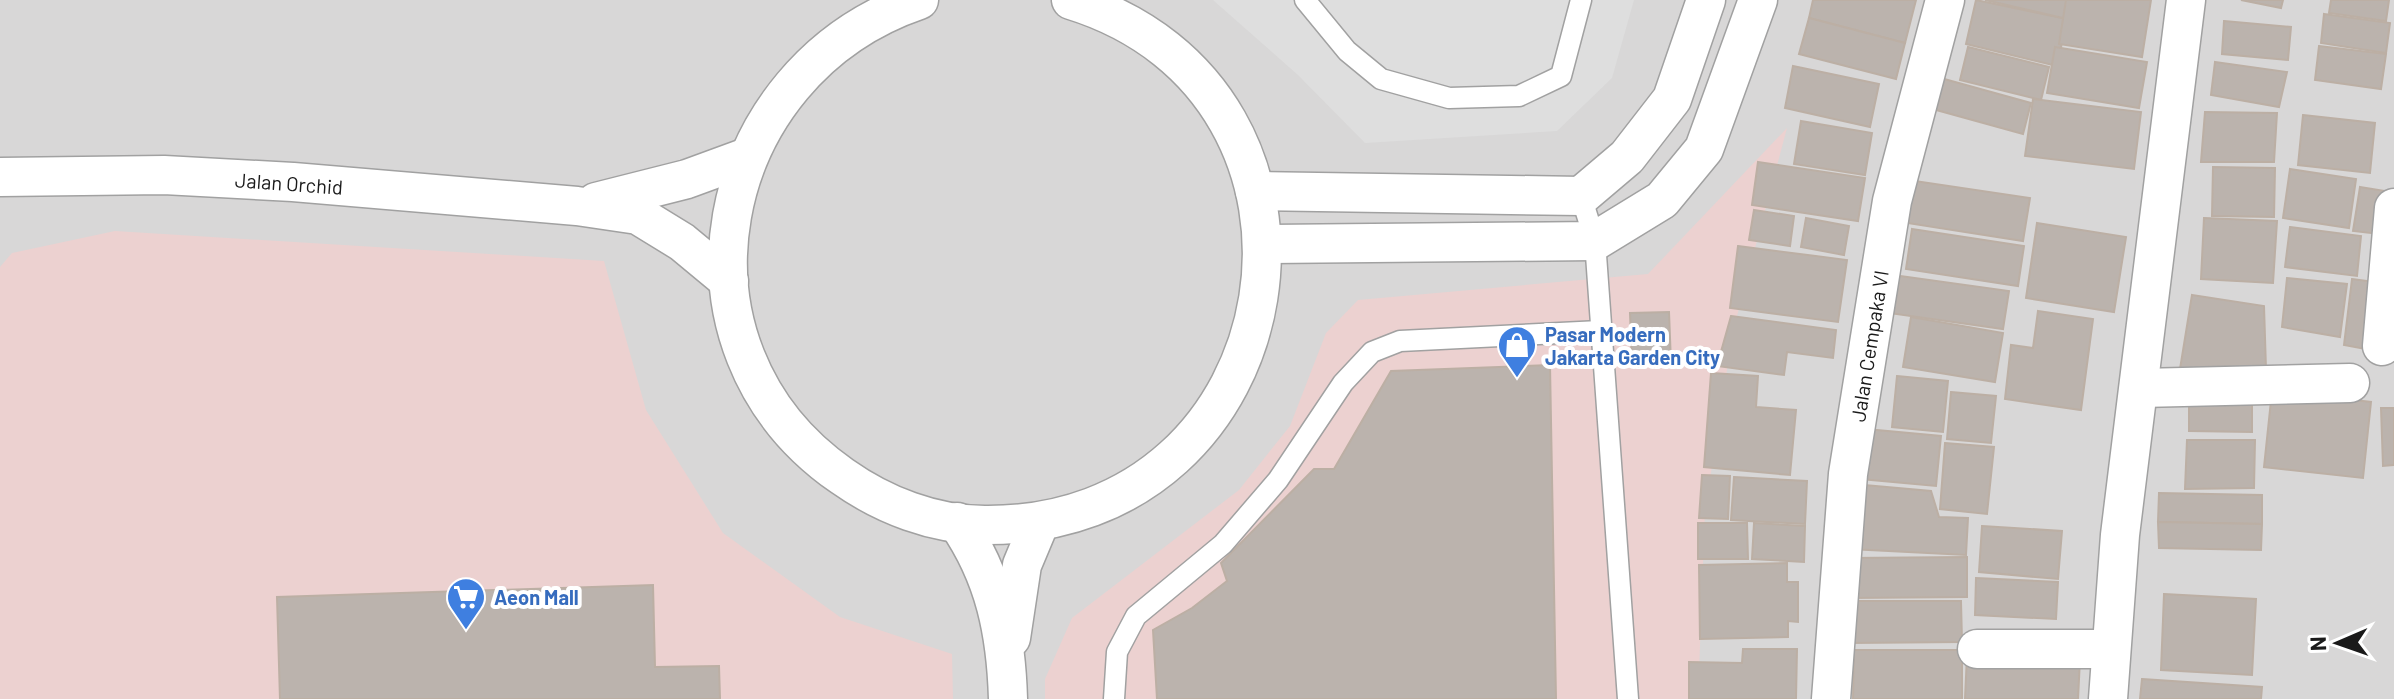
<svg xmlns="http://www.w3.org/2000/svg" width="2394" height="699" font-family="Barlow,sans-serif">
	<style>
		.residential { fill: #d8d7d7 }
		.commercial { fill: #ecd1d0 }
		.parking { fill: #dedede }
		.building { fill: #bbb3ad; stroke: #bcafa4; stroke-width: 2 }
		.lines { fill: none; stroke-linecap: round; stroke-linejoin: round }
		.lane-casing { stroke: #a1a1a1; stroke-width: 23 }
		.street-casing { stroke: #a1a1a1; stroke-width: 41 }
		.lane { stroke: #fff; stroke-width: 20 }
		.street { stroke: #fff; stroke-width: 38 }
		.labels { text-anchor: middle; dominant-baseline: central; stroke-width: 8; stroke-linejoin: round; paint-order: stroke }
		.street-label { font-size: 20px; fill: #1a1a1a; stroke: #fff }
		.shop-label { font-size: 20px; font-weight: bold; fill: #366cbe; stroke: #fff; text-anchor: start }
	</style>
	<rect width="100%" height="100%" fill="#ebe8e0"/>
	<rect class="residential" x="0" y="0" width="2394" height="699"/>
	<g class="commercial">
		<path d="M1787,128L1733,331L1705,511L1698,699H1045V679L1072,618L1239,490L1290,426L1326,333L1358,300L1648,274Z"/>
		<path d="M115,231L604,261L646,410L723,533L840,617L952,654L953,699H0V267L12,253Z"/>
	</g>
	<path class="parking" d="M1213,0H1634L1612,78L1557,131L1365,143L1298,75Z"/>
	<g class="building">
		<path d="M1813,0H1916L1905,43L1809,18Z"/>
		<path d="M1976,0L2067,19L2057,66L1966,44Z"/>
		<path d="M1985,0H2072L2067,19Z"/>
		<path d="M2066,0H2151L2142,57L2059,44Z"/>
		<path d="M2241,0H2283L2281,8Z"/>
		<path d="M2331,0H2389L2386,21L2329,13Z"/>
		<path d="M2324,14L2390,23L2386,53L2321,43Z"/>
		<path d="M1809,18L1905,43L1896,79L1799,54Z"/>
		<path d="M2224,21L2291,27L2288,60L2222,54Z"/>
		<path d="M2319,46L2386,54L2381,89L2315,80Z"/>
		<path d="M1968,47L2049,67L2041,100L1960,80Z"/>
		<path d="M2055,47L2147,62L2139,108L2047,93Z"/>
		<path d="M2215,62L2287,72L2279,107L2211,95Z"/>
		<path d="M1793,66L1879,84L1870,127L1785,108Z"/>
		<path d="M1937,77L2031,103L2023,134L1929,108Z"/>
		<path d="M2033,99L2141,112L2134,169L2025,156Z"/>
		<path d="M2205,112L2277,113L2274,162H2201Z"/>
		<path d="M2303,115L2375,123L2370,173L2298,165Z"/>
		<path d="M1801,121L1872,133L1865,175L1794,164Z"/>
		<path d="M1758,162L1865,178L1858,221L1752,205Z"/>
		<path d="M2213,167L2275,168L2274,217L2212,216Z"/>
		<path d="M2290,169L2356,179L2349,228L2283,218Z"/>
		<path d="M1908,180L2030,198L2023,241L1901,222Z"/>
		<path d="M2360,187L2385,191L2379,234L2353,231Z"/>
		<path d="M1754,210L1794,216L1790,246L1749,240Z"/>
		<path d="M1806,218L1849,226L1844,255L1801,247Z"/>
		<path d="M2204,218L2277,221L2273,283L2201,279Z"/>
		<path d="M2037,223L2126,237L2114,312L2026,298Z"/>
		<path d="M2290,227L2361,236L2357,276L2285,267Z"/>
		<path d="M1912,229L2024,246L2018,286L1906,269Z"/>
		<path d="M1738,246L1847,260L1838,322L1730,308Z"/>
		<path d="M1893,275L2009,291L2003,329L1889,313Z"/>
		<path d="M2287,278L2347,284L2340,337L2282,327Z"/>
		<path d="M2352,279L2375,282L2366,349L2344,345Z"/>
		<path d="M2192,295L2264,306L2266,369H2180Z"/>
		<path d="M2038,311L2093,319L2081,410L2005,399L2011,345L2033,348Z"/>
		<path d="M1669,312L1671,363L1632,365L1630,313Z"/>
		<path d="M1731,316L1836,330L1833,358L1787,352L1784,375L1717,366Z"/>
		<path d="M1911,317L2003,333L1995,382L1903,367Z"/>
		<path d="M1550,365L1556,699H1157L1153,630L1192,608L1227,581L1221,563L1314,469H1334L1391,371Z"/>
		<path d="M1711,373L1758,376L1756,407L1796,410L1790,475L1704,467Z"/>
		<path d="M1897,376L1948,381L1943,432L1892,427Z"/>
		<path d="M2272,391L2371,402L2363,478L2264,467Z"/>
		<path d="M1951,392L1996,396L1991,443L1947,439Z"/>
		<path d="M2189,392H2252V432L2189,431Z"/>
		<path d="M2381,408H2394V465L2383,466Z"/>
		<path d="M1866,429L1941,436L1936,486L1861,479Z"/>
		<path d="M2187,440H2255L2254,488L2185,489Z"/>
		<path d="M1945,443L1994,447L1987,514L1940,509Z"/>
		<path d="M1702,475L1730,476L1728,519L1699,518Z"/>
		<path d="M1734,477L1807,481L1805,524L1731,520Z"/>
		<path d="M1853,484L1931,491L1939,517L1968,518L1966,555L1850,549Z"/>
		<path d="M2159,493L2262,495V524L2158,522Z"/>
		<path d="M2158,522L2262,524L2261,550L2159,548Z"/>
		<path d="M1698,523H1747L1748,559H1698Z"/>
		<path d="M1754,523L1805,526L1804,562L1752,559Z"/>
		<path d="M1982,526L2062,531L2058,579L1979,572Z"/>
		<path d="M1967,557V597L1850,598L1849,558Z"/>
		<path d="M1787,563V582H1798V622L1788,621V637L1700,639L1699,565Z"/>
		<path d="M1976,578L2058,582L2056,619L1975,615Z"/>
		<path d="M653,585L655,667L719,666L720,699H280L277,597Z"/>
		<path d="M2164,594L2256,599L2252,675L2161,670Z"/>
		<path d="M1850,601H1961L1962,642L1851,643Z"/>
		<path d="M1743,649H1797L1796,699H1689V662L1742,663Z"/>
		<path d="M1854,650H1962V699H1853Z"/>
		<path d="M1967,655L2080,659L2078,699H1965Z"/>
		<path d="M2142,679L2262,687L2261,699H2140Z"/>
	</g>
	<g class="lines">
		<g class="lane-casing">
			<g id="lane">
				<path d="M1305,0L1347,51L1381,79L1449,98L1519,96L1561,76L1581,0"/>
				<path d="M1581,196L1595,241L1628,699"/>
				<path d="M1114,699L1117,652L1136,616L1223,544L1278,480L1343,383L1372,352L1400,341L1600,331"/>
			</g>
		</g>
		<g class="street-casing">
			<g id="street">
				<path d="M919,0C710,71 655,346 842,476C883,505 934,525 985,525C1301,528 1369,92 1071,0"/>
				<path d="M0,177L164,175L293,182L577,206L638,215L682,242L729,281"/>
				<path d="M1255,191L1581,196L1627,157L1672,99L1706,0"/>
				<path d="M596,202L687,179L747,157"/>
				<path d="M1263,244L1595,241L1662,200L1704,149L1758,0"/>
				<path d="M2382,346L2394,208"/>
				<path d="M2141,388L2350,383"/>
				<path d="M957,522C995,577 1006,633 1008,699"/>
				<path d="M1011,638L1022,565L1040,522"/>
				<path d="M1977,649H2111"/>
				<path d="M1831,699L1848,474L1892,201L1945,0"/>
				<path d="M2108,699L2120,535L2186,0"/>
			</g>
		</g>
		<use href="#lane" class="lane"/>
		<use href="#street" class="street"/>
	</g>
	<defs>
		<g id="shop-pin" transform="scale(2)"><path d="M0 17L-7.5 6A9.5 9.5 0 1 1 7.5 6Z" fill="#3f7fe0" stroke="#fff"/><path d="M-5-2.5h2.3a2.7 3.5 0 0 1 5.4 0H5L5.5 6h-11ZM-1.5-2.5h3a1.5 2.3 0 0 0-3 0Z" fill="#fff"/></g>
		<g id="supermarket-pin" transform="scale(2)"><path d="M0 17L-7.5 6A9.5 9.5 0 1 1 7.5 6Z" fill="#3f7fe0" stroke="#fff"/><path d="M-6-5.5h2.5l.6 2H6L4.5 2H-2.5L-4.4-4H-6ZM-1.5 3.2a1.3 1.3 0 1 0 .1 0ZM3 3.2a1.3 1.3 0 1 0 .1 0Z" fill="#fff"/></g>
	</defs>
	<g fill-rule="evenodd">
		<use href="#shop-pin" x="1517" y="345"/>
		<use href="#supermarket-pin" x="466" y="597"/>
	</g>
	<g class="labels">
		<g class="street-label">
			<text transform="translate(289 183) rotate(4)">Jalan Orchid</text>
			<text transform="translate(1869 346) rotate(-81)">Jalan Cempaka VI</text>
		</g>
		<g class="shop-label">
			<text x="1545" y="334">Pasar Modern<tspan x="1545" dy="23">Jakarta Garden City</tspan></text>
			<text x="494" y="597">Aeon Mall</text>
		</g>
	</g>
	<g transform="translate(2338 643) rotate(268)" stroke="#ffffff" stroke-width="6" paint-order="stroke">
	<path d="M0-6L14 30L0 20L-14 30Z" fill="#1a1a1a"/>
	<text y="-12" font-size="22" font-weight="bold" text-anchor="middle" fill="#1a1a1a">N</text>
	</g>
</svg>
